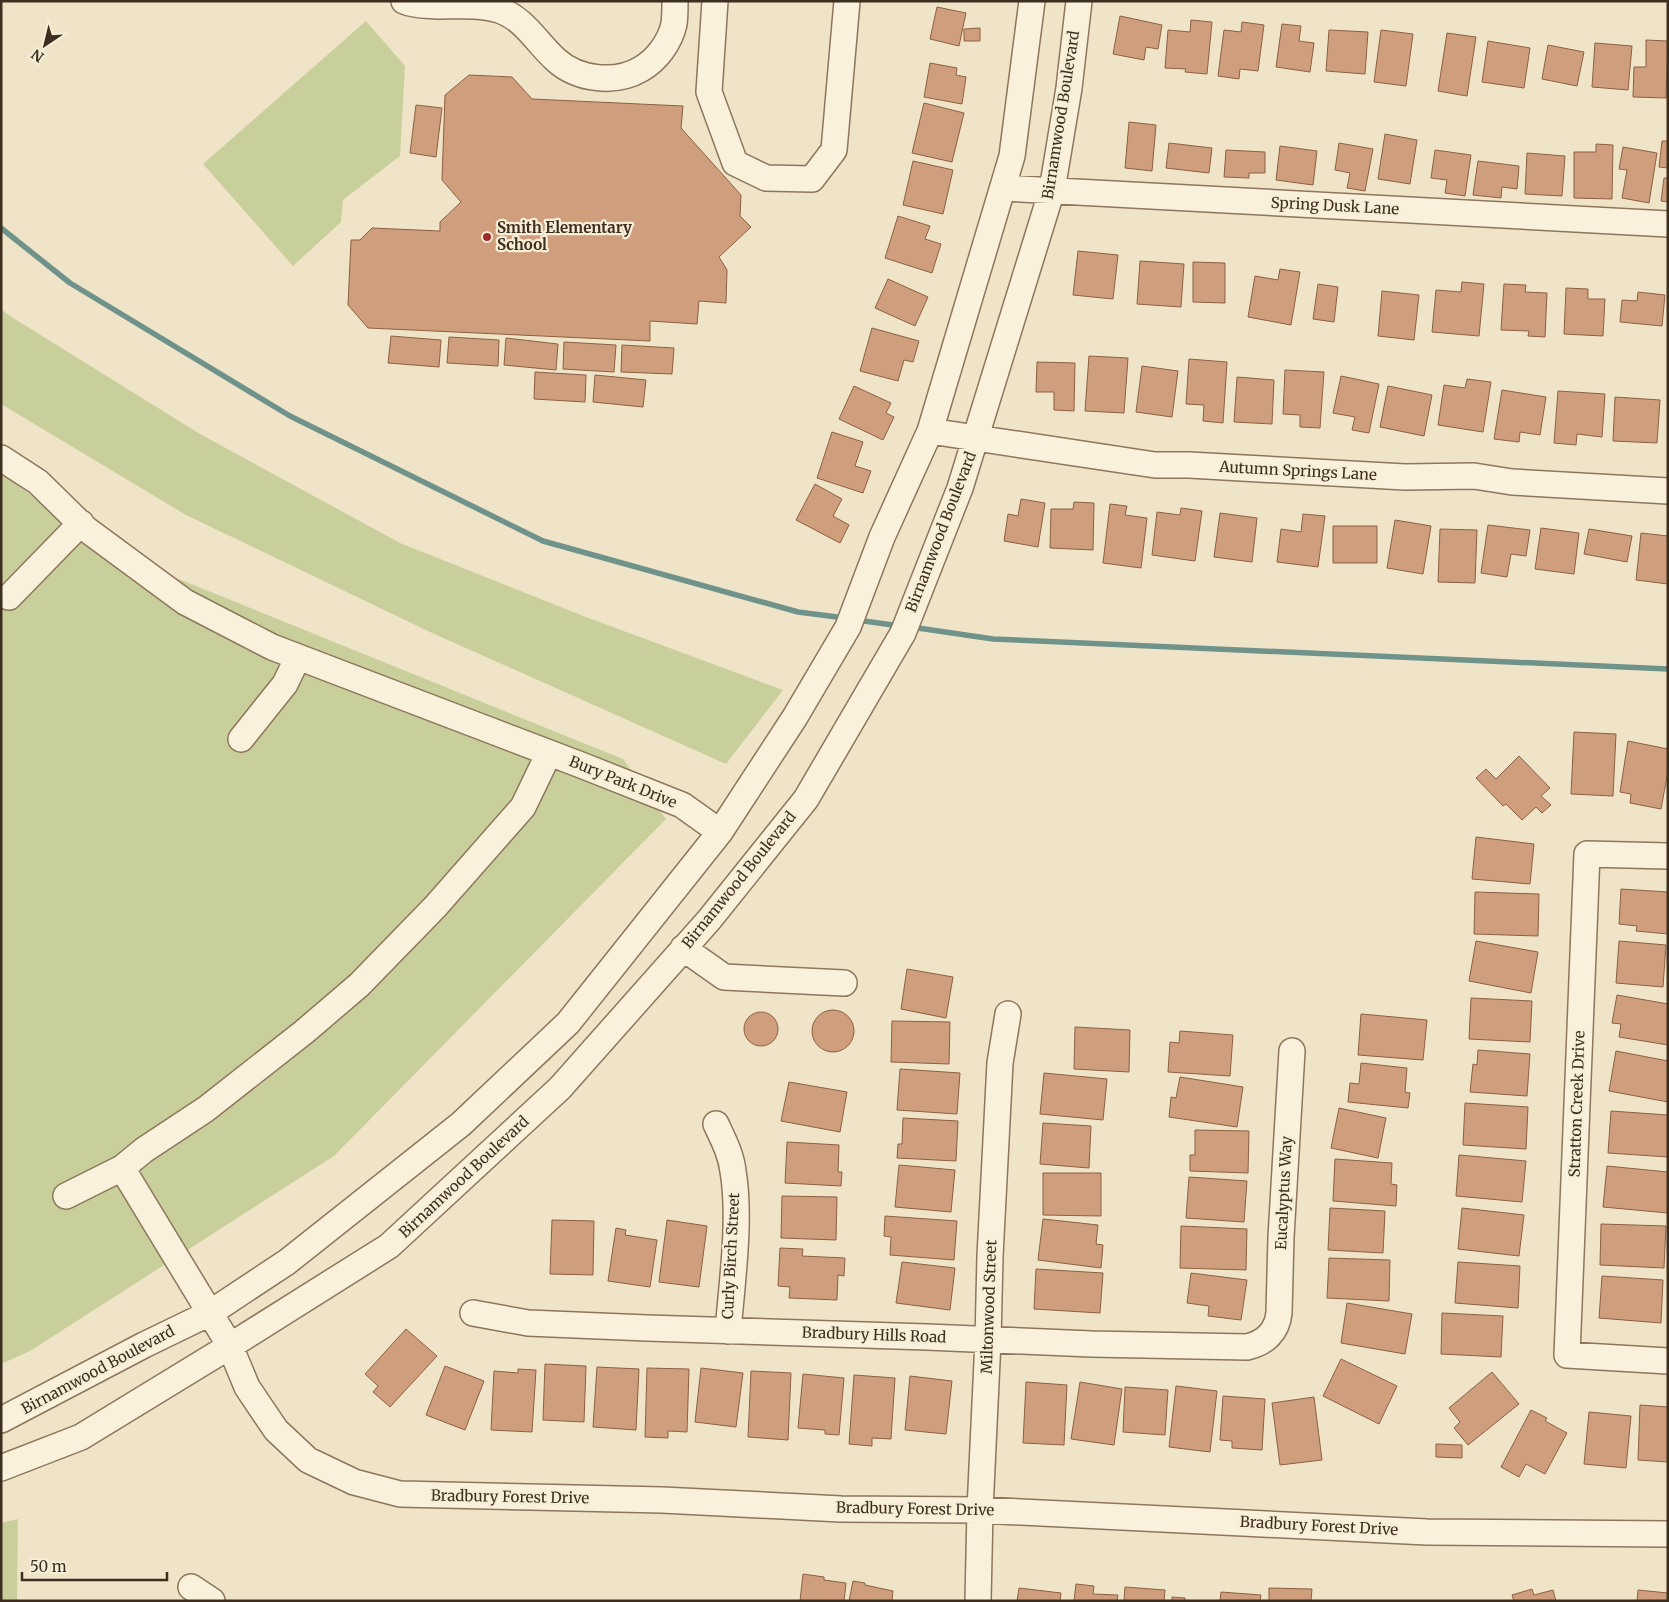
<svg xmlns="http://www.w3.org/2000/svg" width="1669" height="1602" viewBox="0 0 1669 1602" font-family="Merriweather,serif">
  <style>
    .green { fill: #c9cf9b }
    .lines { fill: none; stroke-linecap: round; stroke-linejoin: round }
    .stream { stroke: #6f938a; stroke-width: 5.5 }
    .building { fill: #cf9f7d; stroke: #8d5f41 }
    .minor-casing { stroke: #8d765c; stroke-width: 28 }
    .minor { stroke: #faf1dc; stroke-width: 25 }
    .poi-dot { fill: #9e2a2b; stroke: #f7eed8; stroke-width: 2 }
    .labels { text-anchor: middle; stroke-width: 4.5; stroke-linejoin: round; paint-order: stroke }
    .street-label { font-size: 15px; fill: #3d2e20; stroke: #f7eed8 }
    .poi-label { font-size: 15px; font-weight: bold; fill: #3d2e20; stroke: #f7eed8; text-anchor: start }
  </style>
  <rect width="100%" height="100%" fill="#f0e4c8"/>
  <!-- green -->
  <path class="green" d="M366 21 405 66 400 156 343 200 341 222 293 266 203 164Z
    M1 309 10 316 200 434 400 543 586 617 783 690 726 764 432 633 186 515 1 404Z
    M1 473 102 548 623 759 666 819 334 1156 30 1351 1 1364Z
    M18 1519 17 1601H1V1523Z"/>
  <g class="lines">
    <!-- stream -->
    <path class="stream" d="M1 228 70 283 290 416 543 541 798 612 845 618
      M857 620 900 626
      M911 627 993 639 1668 669"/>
  </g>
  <!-- building -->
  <path class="building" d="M937 7 966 13 959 46 930 39Z
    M1120 16 1162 25 1158 49 1146 47 1144 60 1113 54Z
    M1191 20 1212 22 1207 74 1185 72 1186 69 1165 68 1168 30 1190 32Z
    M1242 22 1264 25 1258 71 1240 69 1239 79 1218 76 1224 30 1241 32Z
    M1282 24 1301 26 1299 41 1314 43 1310 72 1276 67Z
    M980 28V41H964V29Z
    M1329 30 1368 32 1365 74 1326 71Z
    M1381 30 1413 34 1406 86 1374 82Z
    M1447 33 1476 37 1467 96 1438 91Z
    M1646 40 1668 41 1666 98 1633 97 1634 67H1646Z
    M1488 41 1530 48 1524 88 1482 82Z
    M1595 43 1632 46 1628 90 1592 87Z
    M1548 45 1584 52 1577 86 1542 79Z
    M930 63 957 68 956 75 966 77 962 104 924 97Z
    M469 75 512 77 532 99 683 106 681 128 741 195 740 216 751 227 719 257 727 270 726 303 699 301 697 324 650 321V341L368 328 348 305 351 240H360L372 228 440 231V222L461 202 442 180 445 95Z
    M924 103 964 113 952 162 912 153Z
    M416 105 442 108 436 157 410 153Z
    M1129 122 1156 125 1152 171 1125 168Z
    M1385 134 1417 140 1410 184 1378 179Z
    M1662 141H1668V168L1659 167Z
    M1169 143 1212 148 1209 173 1166 168Z
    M1339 143 1373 149 1365 191 1347 188 1350 173 1335 170Z
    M1596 144 1613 145 1612 199 1574 198V152H1596Z
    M1280 146 1317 151 1313 185 1276 180Z
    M1623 147 1657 153 1649 203 1622 198 1627 170 1619 169Z
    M1226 150 1265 152V173H1249V178L1224 177Z
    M1435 150 1471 155 1465 196 1445 193 1447 180 1431 178Z
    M1527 153 1565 156 1562 196 1525 194Z
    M913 161 953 170 943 214 903 205Z
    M1478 161 1519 166 1517 189 1502 187 1501 198 1473 195Z
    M1664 178H1668V202L1661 201Z
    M898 216 930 226 925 239 941 244 932 273 885 258Z
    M1078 251 1118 255 1113 299 1073 295Z
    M1140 261 1184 264 1181 307 1137 304Z
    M1193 262 1225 263V303L1193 302Z
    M1280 269 1300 272 1291 325 1248 317 1255 276 1278 280Z
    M888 279 928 297 915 326 875 308Z
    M1462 282 1484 284 1479 336 1432 332 1436 290 1461 292Z
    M1318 284 1338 287 1334 322 1313 319Z
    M1504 284 1526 285 1525 292 1547 293 1545 337 1528 336 1529 331 1501 330Z
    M1566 288 1588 289V299H1605L1603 336 1564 334Z
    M1382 291 1419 295 1414 340 1378 336Z
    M1638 292 1665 295 1662 326 1620 322 1622 300 1637 301Z
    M872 328 919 341 913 362 904 360 898 381 860 371Z
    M391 336 441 340 439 367 388 363Z
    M449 337 499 340 498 366 447 363Z
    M506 338 558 344 556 370 504 365Z
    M564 342 616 345 614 372 563 369Z
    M622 345 674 348 672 374 621 372Z
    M1089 356 1128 358 1124 413 1085 411Z
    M1189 359 1227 362 1223 423 1203 421 1204 405 1186 404Z
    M1037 362 1075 363 1074 411 1054 410V392H1036Z
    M1142 366 1178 371 1172 417 1136 412Z
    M1285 370 1324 372 1320 428 1300 427V415L1283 414Z
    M535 372 586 375 585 402 534 399Z
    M595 375 646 380 643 407 593 402Z
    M1341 376 1379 384 1369 433 1352 430 1355 417 1333 413Z
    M1237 377 1274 380 1272 424 1234 422Z
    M1467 379 1491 382 1483 432 1438 425 1444 385 1465 388Z
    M854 386 891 403 886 413 894 417 883 440 839 419Z
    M1388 386 1432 395 1424 436 1380 427Z
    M1502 390 1546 397 1540 435 1520 432 1519 442 1494 439Z
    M1558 391 1605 394 1602 437 1577 434 1576 445 1554 443Z
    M1615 397 1660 400 1657 443 1613 441Z
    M832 432 863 442 855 466 871 471 863 493 817 478Z
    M815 484 842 499 833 516 849 525 840 543 796 520Z
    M1021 499 1045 503 1038 547 1004 541 1008 514 1018 516Z
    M1074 502 1094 503 1093 550 1050 548 1051 509H1073Z
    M1110 504 1127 506 1125 515 1147 518 1141 568 1103 563Z
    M1181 508 1202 511 1195 561 1152 555 1157 512 1180 515Z
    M1220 513 1257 518 1252 562 1214 557Z
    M1303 514 1325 516 1318 567 1277 562 1281 529 1301 532Z
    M1395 520 1431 526 1423 574 1387 568Z
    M1488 525 1530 530 1526 556 1511 554 1507 577 1481 573Z
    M1333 526H1377V563H1333Z
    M1541 528 1579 533 1574 574 1535 569Z
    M1440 529 1477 530 1475 583 1438 582Z
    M1589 529 1632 536 1627 562 1584 554Z
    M1641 533 1668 536V584L1636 580Z
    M1574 732 1616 734 1613 796 1571 794Z
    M1628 741 1668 749V771L1661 809 1630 803 1631 794 1620 792Z
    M1519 756 1550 788 1541 796 1551 805 1542 813 1536 807 1522 820 1506 804 1503 806 1476 778 1486 769 1496 779Z
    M1476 837 1534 844 1530 884 1472 879Z
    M1621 889 1668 892V934L1636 931 1637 926 1619 924Z
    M1475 892 1539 894 1538 936 1474 934Z
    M1476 941 1538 952 1531 993 1469 981Z
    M1619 941 1666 945 1663 987 1616 983Z
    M907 969 953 977 946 1018 901 1009Z
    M1617 995 1668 1004V1045L1619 1037 1621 1024 1612 1023Z
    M1471 998 1532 1001 1530 1042 1469 1039Z
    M812 1031a21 21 0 1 1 42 0a21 21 0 1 1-42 0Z
    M744 1029a17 17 0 1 1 34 0a17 17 0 1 1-34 0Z
    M1361 1014 1427 1020 1423 1060 1358 1055Z
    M892 1021 950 1022 949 1064 891 1062Z
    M1075 1027 1130 1030 1129 1072 1074 1069Z
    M1180 1031 1233 1035 1230 1076 1168 1072 1170 1042 1179 1043Z
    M1478 1050 1530 1054 1527 1096 1470 1092 1473 1064 1477 1065Z
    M1616 1051 1668 1061V1102L1609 1091Z
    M1361 1063 1407 1068 1405 1092 1410 1093 1408 1108 1348 1102 1350 1083 1359 1084Z
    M900 1069 960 1073 957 1114 897 1110Z
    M1044 1073 1107 1079 1103 1120 1040 1114Z
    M1180 1077 1243 1087 1237 1127 1169 1117 1171 1097 1176 1098Z
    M789 1082 847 1092 840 1132 781 1121Z
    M1465 1103 1528 1107 1526 1149 1463 1145Z
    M1339 1108 1386 1118 1378 1158 1331 1148Z
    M1611 1111 1668 1115V1157L1608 1153Z
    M903 1118 958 1121 956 1161 897 1158 898 1144H902Z
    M1043 1123 1091 1126 1089 1168 1040 1164Z
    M1195 1130 1249 1131 1248 1173 1190 1171V1155H1195Z
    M787 1142 839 1145 838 1172H842L841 1186 785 1183Z
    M1459 1155 1526 1161 1522 1202 1456 1196Z
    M1335 1159 1392 1163 1391 1184 1397 1185 1396 1206 1333 1201Z
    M899 1165 955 1170 951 1212 895 1207Z
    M1607 1166 1668 1172V1213L1603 1207Z
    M1043 1173H1101V1216L1043 1215Z
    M1189 1177 1247 1181 1244 1222 1186 1218Z
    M782 1196 837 1197 836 1240 781 1238Z
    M1330 1208 1385 1211 1383 1253 1328 1250Z
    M1462 1208 1524 1215 1519 1256 1458 1249Z
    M885 1216 957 1221 954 1260 890 1255 891 1237 884 1236Z
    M1043 1219 1098 1225 1096 1244 1103 1245 1101 1268 1038 1260Z
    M552 1220 594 1221 593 1275 550 1274Z
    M667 1220 707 1226 699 1287 659 1282Z
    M1601 1224 1666 1226 1664 1268 1600 1265Z
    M1181 1226 1247 1229 1246 1270 1180 1268Z
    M616 1228 626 1230 625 1235 657 1240 650 1287 608 1281Z
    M780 1248 803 1249 802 1256 845 1258 844 1276 838 1275 837 1300 789 1298 790 1287 778 1286Z
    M1329 1258 1390 1260 1389 1301 1327 1298Z
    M902 1262 955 1268 950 1310 896 1303Z
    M1458 1262 1520 1266 1518 1308 1455 1303Z
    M1036 1269 1103 1273 1100 1313 1034 1309Z
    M1191 1273 1247 1280 1241 1320 1208 1316 1209 1306 1187 1303Z
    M1602 1276 1663 1280 1661 1323 1599 1318Z
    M1347 1303 1412 1314 1405 1354 1341 1343Z
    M1442 1313 1503 1316 1501 1357 1441 1354Z
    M406 1329 437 1356 390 1407 373 1392 378 1386 365 1374Z
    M1341 1359 1397 1386 1379 1424 1323 1396Z
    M545 1364 586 1366 584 1422 543 1420Z
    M445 1366 484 1381 465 1430 426 1415Z
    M597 1367 639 1369 636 1430 593 1427Z
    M647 1368 689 1369 687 1432 668 1431V1438L645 1437Z
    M701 1368 743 1373 736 1427 695 1422Z
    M518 1369 536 1370 532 1432 491 1430 494 1371 518 1373Z
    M751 1371 791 1373 788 1440 748 1437Z
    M1492 1372 1519 1404 1468 1445 1454 1428 1460 1422 1449 1408Z
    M803 1374 844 1378 839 1435 825 1434V1430L798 1428Z
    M854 1375 895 1378 891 1439 872 1438V1446L849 1444Z
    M910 1376 952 1381 946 1434 905 1430Z
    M1026 1382 1067 1385 1064 1445 1023 1443Z
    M1080 1382 1122 1389 1114 1445 1071 1439Z
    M1176 1386 1217 1391 1210 1452 1169 1447Z
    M1125 1387 1168 1390 1165 1435 1123 1432Z
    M1223 1396 1265 1399 1262 1450 1232 1448V1441L1220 1440Z
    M1314 1397 1322 1460 1280 1465 1272 1403Z
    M1640 1405 1668 1407V1462L1638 1460Z
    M1531 1410 1547 1418 1545 1421 1567 1433 1545 1474 1526 1464 1519 1477 1501 1467Z
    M1589 1412 1631 1416 1626 1468 1584 1464Z
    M1436 1444 1462 1445V1458L1436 1457Z
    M803 1574 824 1577V1580L846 1583 844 1601H800Z
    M853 1581 865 1583V1585L893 1591 892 1601H849Z
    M1076 1584 1094 1586 1093 1594 1118 1595 1117 1601H1074Z
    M1125 1587 1165 1590 1164 1601H1124Z
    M1019 1588 1061 1593 1060 1601H1017Z
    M1269 1588 1312 1589 1311 1601H1269Z
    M1532 1589 1534 1595 1553 1590 1556 1601H1514L1512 1595Z
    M1638 1590 1668 1593V1601H1637Z
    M1221 1592 1261 1595 1260 1601H1220Z
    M1172 1597 1185 1598V1601H1172Z"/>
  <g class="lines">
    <!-- minor casing -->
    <g class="minor-casing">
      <path id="minor" d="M404 1C415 6 427 5 438 6 457 6 480 4 499 10 524 18 537 43 556 60 578 80 616 84 641 69 657 60 670 42 674 24 675 17 675 9 675 1
        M715 1 709 92 735 163 766 178 812 179 834 150 847 1
        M1003 188 1668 224
        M930 431 1155 465H1189L1405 477 1474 476 1512 482 1668 491
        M1 458 38 482 86 529 185 602 272 647 581 765 682 805 720 832
        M9 597 81 523
        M241 739 285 684 298 657
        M1668 856 1587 854 1567 1355 1668 1361
        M683 948 724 977 844 983
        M716 1124C723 1139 731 1154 733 1171 741 1219 732 1282 728 1331
        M122 1168 230 1346 247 1387 276 1430 308 1460 354 1482 400 1494 662 1500 841 1509 980 1510 1427 1532 1668 1534
        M66 1196 122 1168 144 1150 206 1109 304 1032 359 985 435 907 523 807 549 753
        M473 1313 528 1323 647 1328 927 1337 1091 1344 1247 1347C1265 1343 1277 1332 1279 1313L1281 1237 1292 1051
        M1 1420 144 1345 210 1313 287 1262 461 1124 568 1023 720 832 795 717 848 627 882 537 930 431 1012 156 1032 1
        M1 1468 81 1437 230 1346 389 1246 560 1088 709 920 806 799 903 633 960 488 1052 190 1069 88 1079 1
        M191 1587 212 1601
        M978 1601 980 1510 988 1340 990 1256 1000 1063 1008 1014"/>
    </g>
    <!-- minor -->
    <use href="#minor" class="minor"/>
  </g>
  <!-- markers -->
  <circle class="poi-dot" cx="487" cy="237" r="5"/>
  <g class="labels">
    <!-- street labels -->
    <g class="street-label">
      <text transform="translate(1061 115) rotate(-81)" y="5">Birnamwood Boulevard</text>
      <text transform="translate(1335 206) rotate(3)" y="5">Spring Dusk Lane</text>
      <text transform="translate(1298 471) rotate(3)" y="5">Autumn Springs Lane</text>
      <text transform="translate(941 532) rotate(-69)" y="5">Birnamwood Boulevard</text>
      <text transform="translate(623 782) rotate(22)" y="5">Bury Park Drive</text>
      <text transform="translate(739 880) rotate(-51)" y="5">Birnamwood Boulevard</text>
      <text transform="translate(1577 1104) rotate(-88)" y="5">Stratton Creek Drive</text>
      <text transform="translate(464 1177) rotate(-43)" y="5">Birnamwood Boulevard</text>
      <text transform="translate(1284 1193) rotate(-87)" y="5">Eucalyptus Way</text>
      <text transform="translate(731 1256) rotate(-87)" y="5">Curly Birch Street</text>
      <text transform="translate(989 1307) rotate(-88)" y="5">Miltonwood Street</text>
      <text transform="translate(874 1335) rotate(2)" y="5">Bradbury Hills Road</text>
      <text transform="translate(98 1370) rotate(-28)" y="5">Birnamwood Boulevard</text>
      <text transform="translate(510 1497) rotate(1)" y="5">Bradbury Forest Drive</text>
      <text transform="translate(915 1509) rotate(1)" y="5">Bradbury Forest Drive</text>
      <text transform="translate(1319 1526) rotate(3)" y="5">Bradbury Forest Drive</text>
    </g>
    <!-- poi labels -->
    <g class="poi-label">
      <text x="497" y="233">Smith Elementary<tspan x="497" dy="17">School</tspan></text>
    </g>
  </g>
  <!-- border -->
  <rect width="1669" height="1602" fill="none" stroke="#3d2e20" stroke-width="5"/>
  <!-- north arrow -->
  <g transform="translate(45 45) rotate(215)" stroke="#f7eed8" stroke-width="4" paint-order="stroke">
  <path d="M0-4L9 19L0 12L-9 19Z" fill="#3d2e20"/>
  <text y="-8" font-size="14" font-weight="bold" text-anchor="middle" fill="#3d2e20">N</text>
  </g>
  <!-- scale -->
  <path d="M22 1572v8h145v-8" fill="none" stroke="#3d2e20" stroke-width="2.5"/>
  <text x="30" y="1572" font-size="15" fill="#3d2e20" stroke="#f7eed8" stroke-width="4" paint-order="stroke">50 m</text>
</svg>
